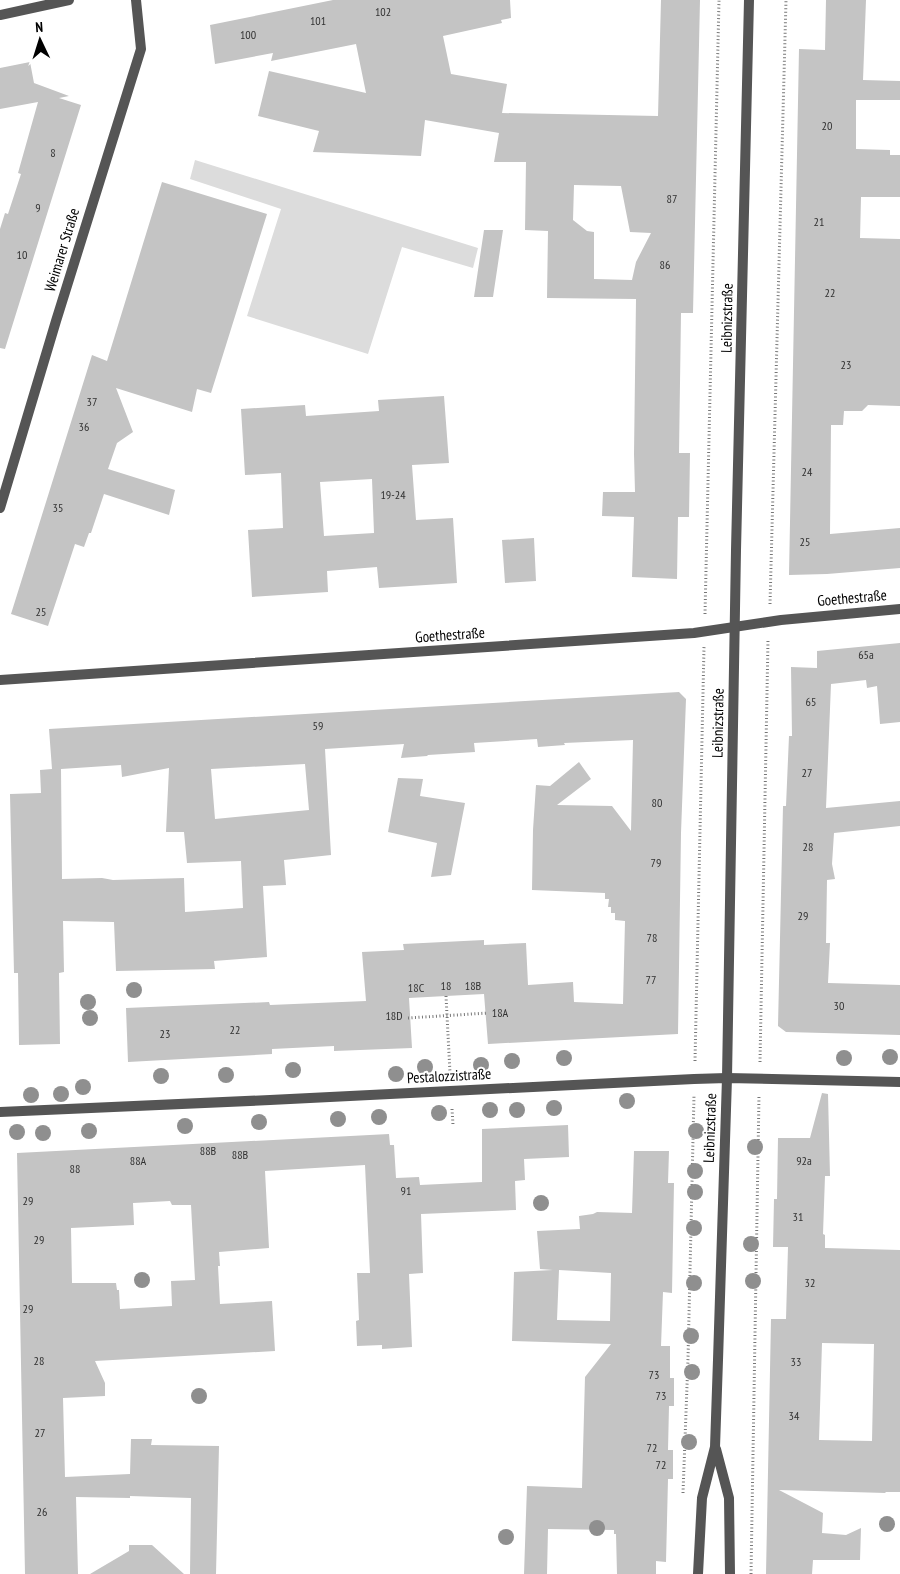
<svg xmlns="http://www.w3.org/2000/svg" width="900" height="1574" viewBox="0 0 900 1574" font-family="'PT Sans Narrow',sans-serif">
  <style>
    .green { fill: #dcdcdc }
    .building { fill: #c4c4c4; fill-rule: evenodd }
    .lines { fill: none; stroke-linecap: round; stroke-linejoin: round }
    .path { stroke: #777; stroke-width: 3; stroke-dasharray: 1 2.5; stroke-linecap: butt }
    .minor { stroke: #555; stroke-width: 10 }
    .tertiary { stroke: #555; stroke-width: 10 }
    .tree { fill: #8f8f8f }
    .labels { text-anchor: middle; stroke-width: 4; stroke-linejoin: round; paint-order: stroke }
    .number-label { font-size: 12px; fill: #313131 }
    .street-label { font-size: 15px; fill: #000; stroke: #fff }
  </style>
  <rect width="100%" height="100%" fill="#fff"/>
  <!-- green -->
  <path class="green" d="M195 160 478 248 473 268 402 247 368 354 247 316 281 209 190 179Z"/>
  <!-- building -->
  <path class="building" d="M333 0H510L511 18 501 20 502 23 443 36 451 74 507 84 502 113 658 116 661 0H700L693 313H681L679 453H690L689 517H678L677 579 632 577 634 517 602 516 603 492H635L634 454 636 299 547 298 548 231 525 230 526 162H494L499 133 425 120 421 156 313 152 319 131 258 116 269 71 366 93 356 44 271 61 273 53 215 64 210 25ZM574 185 621 186 630 232 651 233 636 262 632 280 594 279V232L587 231 573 220Z
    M826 0H866L863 80 900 81V100H856V149L890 150V155H900V197H861L860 238 900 239V406L868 405 862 411H844L843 425H831L830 534 900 528V568L827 574 789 575 799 49 825 50Z
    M30 62 34 83 69 96 59 98 81 105 5 349 0 348V229L5 213 8 214 21 174 18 173 38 102 0 109V68Z
    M162 182 267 214 211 393 197 389 192 412 116 388 133 432 117 443 108 469 175 490 169 515 104 494 91 533H89L84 547 75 544 48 626 11 614 92 355 107 361Z
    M484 230H503L493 297H474Z
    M444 396 449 463 412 465 416 520 453 518 457 583 379 588 377 567 327 571 328 592 252 597 248 530 283 528 281 473 245 475 241 409 305 405 306 416 379 411 378 400ZM372 479 374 533 324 536 320 482Z
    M534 538 536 581 505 583 502 540Z
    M900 643V722L880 724 877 686 867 688 866 680 831 684 826 808 900 801V826L834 833 832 864 835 879 827 880 826 943H830L828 983 900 985V1035L786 1032 778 1026 783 806H786L789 736H792L791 667 817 668V651Z
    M679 692 686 699 681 833 678 1034 488 1044 484 994 446 996 409 998 412 1048 334 1051V1046L272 1049V1054L128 1062 126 1008 269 1002 270 1005 366 1001 362 952 404 950 403 944 484 940V945L526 943 528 985 573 982 574 1002 623 1004 625 921 615 920V913H611V907H608L609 899H605V893L532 890 533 830 536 785 550 786 579 762 591 779 557 805 612 806 631 831 633 740 564 743 565 745 538 747 537 739 474 743 475 752 428 755 427 756 401 758 404 744 325 749 331 855 284 860 286 885 263 886 267 957 214 961 215 969 116 971 114 922 63 921 64 972 59 973 60 1044 19 1045 18 973H14L10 794 41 793 40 770 52 769 49 729ZM305 764 309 810 215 819 211 769ZM121 765 122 777 169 768 166 832H184L187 863 241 861 243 908 185 912 184 878 113 880 102 878 62 879 61 769Z
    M398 778 423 779 420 796 465 803 451 875 431 877 437 843 388 832Z
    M822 1093 828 1094 830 1176H825L823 1234 825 1235V1248L900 1250V1492H885L886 1493 779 1490 823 1513 822 1533 846 1535 861 1528 860 1560H813L812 1574H766L771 1319H786L788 1247H773L774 1199H777L778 1138H810ZM822 1343 874 1344 872 1441 819 1440Z
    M568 1125 569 1157 524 1159 525 1180 515 1181 516 1210 421 1214 423 1273 409 1274 412 1347 382 1349V1345L357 1346 356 1321 359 1320 357 1273H370L365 1165 265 1171 269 1248 219 1252 220 1266H218L220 1304 272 1301 275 1351 95 1361 105 1383V1396L63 1398 65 1477 130 1474 131 1439H152L151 1445 219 1446 216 1574H190L191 1498 130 1496V1498L76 1497 78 1574H25L17 1153 389 1134 390 1145H394L396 1178 419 1177 420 1185 482 1182V1129ZM170 1201 172 1205H191L195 1280 171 1281 172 1306 120 1309 119 1290H117L116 1283H72L71 1228 134 1225 133 1203Z
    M634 1151H669L668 1183H674L672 1293 663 1292 661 1346H670V1378H674V1406H669L668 1450H673V1479H668L666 1562 656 1561V1574H617L616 1534H614V1530L548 1529 547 1574H524L527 1486 582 1488 585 1377 611 1344 512 1341 514 1272 553 1270 540 1269 537 1231 580 1229 579 1216 593 1214 597 1212 632 1213ZM559 1270 611 1273 610 1321 557 1320Z
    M129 1545H152L184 1574H90L129 1551Z"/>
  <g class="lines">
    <!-- path -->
    <path class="path" d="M770 604 786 0
      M705 614 719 0
      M446 996 450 1073
      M408 1018 488 1013
      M695 1061 704 647
      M760 1062 768 640
      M452 1109 453 1125
      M683 1493 688 1359 694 1095
      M751 1574 759 1095"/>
    <!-- minor -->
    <path class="minor" d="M0 15 69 0
      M0 508 56 321 141 49 136 0
      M0 680 694 633 781 620 900 609
      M0 1112 270 1100 694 1079 727 1078 900 1082"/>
    <!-- tertiary -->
    <path class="tertiary" d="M716 1449 729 1498 730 1574
      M698 1574 702 1498 715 1447 718 1360 727 1078 736 550 749 0"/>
  </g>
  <!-- trees -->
  <g class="tree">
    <circle cx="134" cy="990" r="8"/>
    <circle cx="88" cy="1002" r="8"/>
    <circle cx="90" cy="1018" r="8"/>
    <circle cx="890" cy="1057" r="8"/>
    <circle cx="564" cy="1058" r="8"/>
    <circle cx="844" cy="1058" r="8"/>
    <circle cx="512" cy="1061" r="8"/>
    <circle cx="481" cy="1065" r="8"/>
    <circle cx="425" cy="1067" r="8"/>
    <circle cx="293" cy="1070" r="8"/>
    <circle cx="396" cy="1074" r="8"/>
    <circle cx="226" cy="1075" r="8"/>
    <circle cx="161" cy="1076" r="8"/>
    <circle cx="83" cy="1087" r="8"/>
    <circle cx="61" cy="1094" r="8"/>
    <circle cx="31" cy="1095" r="8"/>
    <circle cx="627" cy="1101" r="8"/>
    <circle cx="554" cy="1108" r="8"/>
    <circle cx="490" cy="1110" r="8"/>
    <circle cx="517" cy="1110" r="8"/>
    <circle cx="439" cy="1113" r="8"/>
    <circle cx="379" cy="1117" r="8"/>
    <circle cx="338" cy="1119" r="8"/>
    <circle cx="259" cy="1122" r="8"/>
    <circle cx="185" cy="1126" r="8"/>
    <circle cx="89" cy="1131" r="8"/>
    <circle cx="696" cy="1131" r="8"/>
    <circle cx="17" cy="1132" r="8"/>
    <circle cx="43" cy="1133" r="8"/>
    <circle cx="755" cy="1147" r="8"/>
    <circle cx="695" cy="1171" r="8"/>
    <circle cx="695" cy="1192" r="8"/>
    <circle cx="541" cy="1203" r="8"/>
    <circle cx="694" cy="1228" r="8"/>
    <circle cx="751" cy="1244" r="8"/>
    <circle cx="142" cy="1280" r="8"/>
    <circle cx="753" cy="1281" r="8"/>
    <circle cx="694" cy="1283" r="8"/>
    <circle cx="691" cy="1336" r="8"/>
    <circle cx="692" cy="1372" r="8"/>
    <circle cx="199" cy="1396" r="8"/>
    <circle cx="689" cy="1442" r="8"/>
    <circle cx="887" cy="1524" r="8"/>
    <circle cx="597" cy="1528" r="8"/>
    <circle cx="506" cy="1537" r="8"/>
  </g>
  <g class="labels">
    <!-- number labels -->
    <g class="number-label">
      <text x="383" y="16">102</text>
      <text x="318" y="25">101</text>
      <text x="248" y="39">100</text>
      <text x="827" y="130">20</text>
      <text x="53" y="157">8</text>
      <text x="672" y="203">87</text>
      <text x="38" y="212">9</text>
      <text x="819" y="226">21</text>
      <text x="22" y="259">10</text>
      <text x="665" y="269">86</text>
      <text x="830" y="297">22</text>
      <text x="846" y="369">23</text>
      <text x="92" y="406">37</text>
      <text x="84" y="431">36</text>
      <text x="807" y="476">24</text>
      <text x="393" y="499">19-24</text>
      <text x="58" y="512">35</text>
      <text x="805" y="546">25</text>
      <text x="41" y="616">25</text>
      <text x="866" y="659">65a</text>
      <text x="811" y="706">65</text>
      <text x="318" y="730">59</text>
      <text x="807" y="777">27</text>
      <text x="657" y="807">80</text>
      <text x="808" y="851">28</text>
      <text x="656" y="867">79</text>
      <text x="803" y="920">29</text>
      <text x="652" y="942">78</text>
      <text x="651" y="984">77</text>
      <text x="446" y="990">18</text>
      <text x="473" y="990">18B</text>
      <text x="416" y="992">18C</text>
      <text x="839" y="1010">30</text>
      <text x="500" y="1017">18A</text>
      <text x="394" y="1020">18D</text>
      <text x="235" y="1034">22</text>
      <text x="165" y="1038">23</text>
      <text x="208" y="1155">88B</text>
      <text x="240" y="1159">88B</text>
      <text x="138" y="1165">88A</text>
      <text x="804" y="1165">92a</text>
      <text x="75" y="1173">88</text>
      <text x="406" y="1195">91</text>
      <text x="28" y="1205">29</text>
      <text x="798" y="1221">31</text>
      <text x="39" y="1244">29</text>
      <text x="810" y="1287">32</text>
      <text x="28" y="1313">29</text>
      <text x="39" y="1365">28</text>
      <text x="796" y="1366">33</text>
      <text x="654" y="1379">73</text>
      <text x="661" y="1400">73</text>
      <text x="794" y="1420">34</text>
      <text x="40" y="1437">27</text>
      <text x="652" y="1452">72</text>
      <text x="661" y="1469">72</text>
      <text x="42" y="1516">26</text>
    </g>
    <!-- street labels -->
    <g class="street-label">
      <text transform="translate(62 250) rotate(-73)" y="5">Weimarer Straße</text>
      <text transform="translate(727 318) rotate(-89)" y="5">Leibnizstraße</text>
      <text transform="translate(852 598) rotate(-5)" y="5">Goethestraße</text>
      <text transform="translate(450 635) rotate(-4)" y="5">Goethestraße</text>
      <text transform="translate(718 723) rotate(-89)" y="5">Leibnizstraße</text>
      <text transform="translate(449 1076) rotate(-3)" y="5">Pestalozzistraße</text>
      <text transform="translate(710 1128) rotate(-88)" y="5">Leibnizstraße</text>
    </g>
  </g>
  <!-- north arrow -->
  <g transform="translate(40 40) rotate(356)" stroke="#ffffff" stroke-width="4" paint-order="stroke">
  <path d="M0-4L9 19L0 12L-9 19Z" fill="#000000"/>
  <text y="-8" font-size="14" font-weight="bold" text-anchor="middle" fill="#000000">N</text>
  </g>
</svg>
